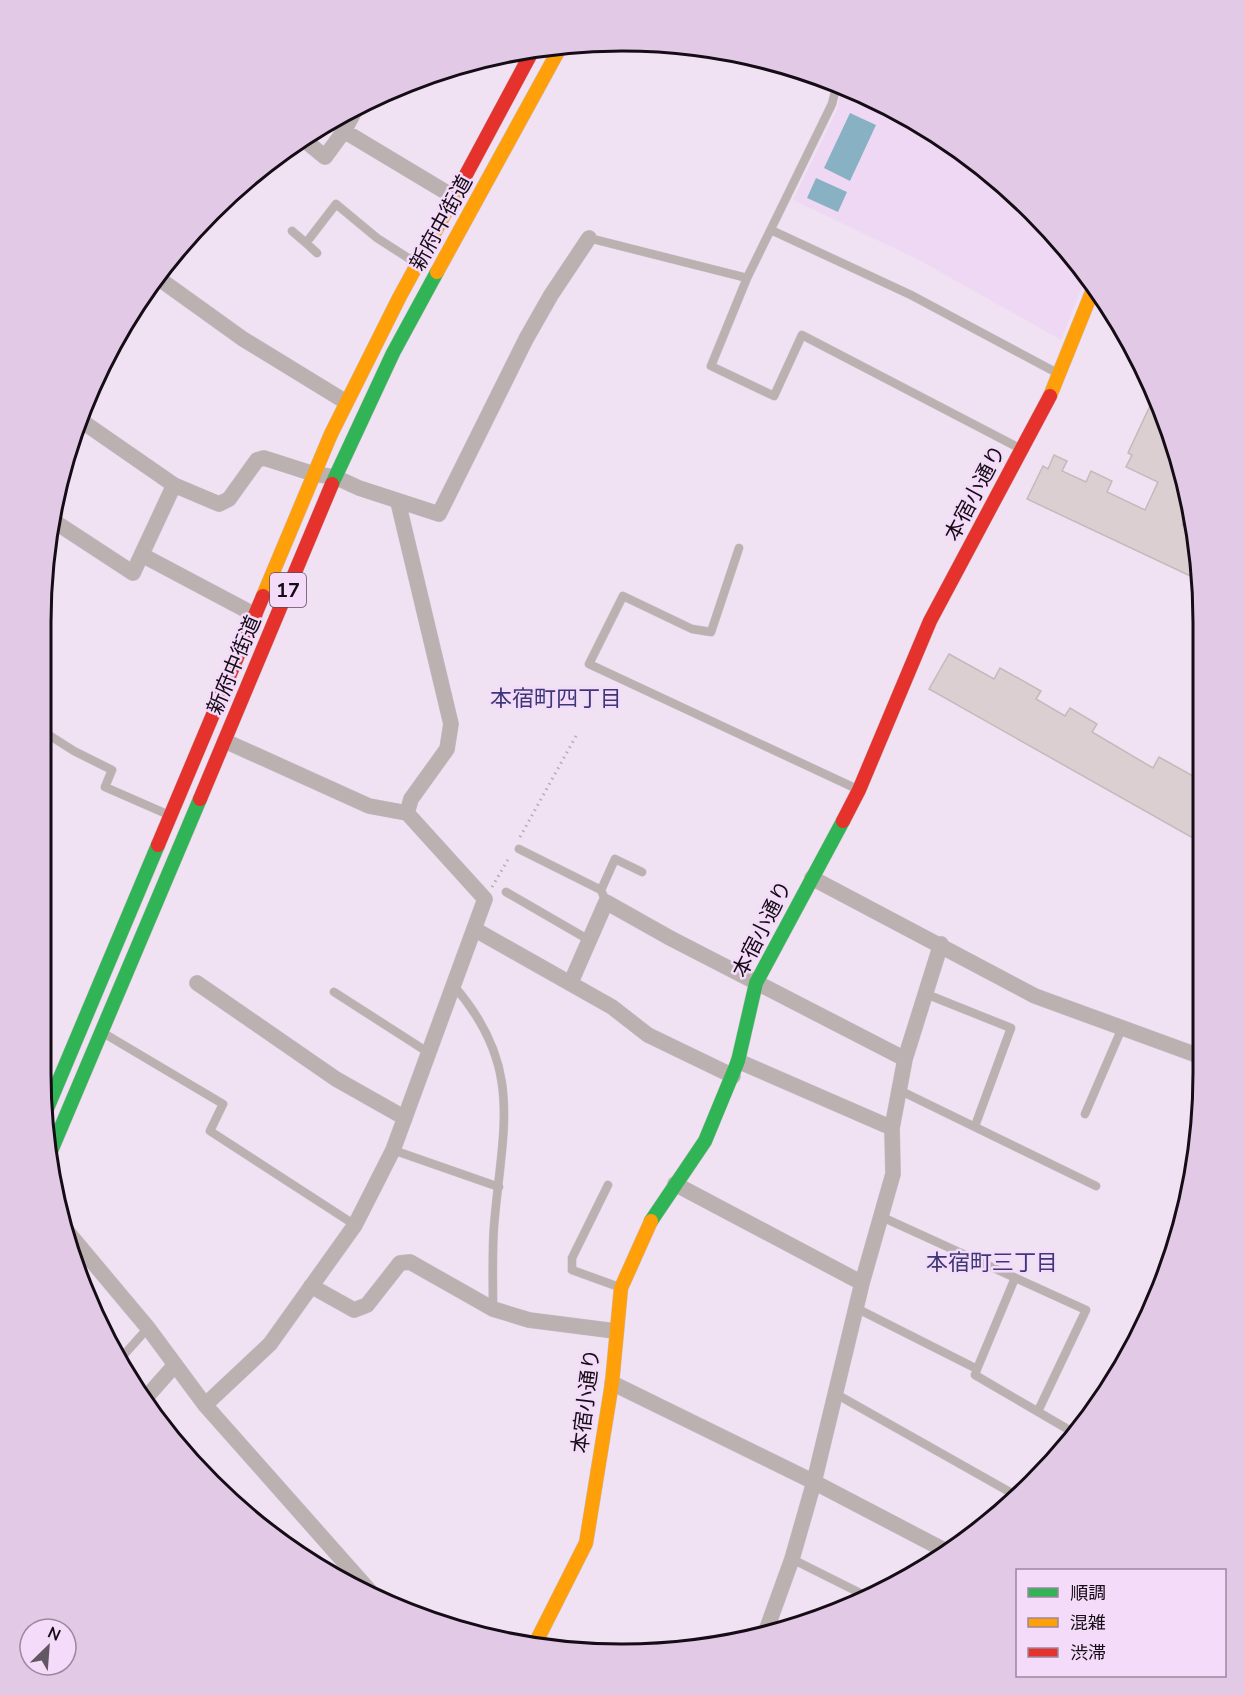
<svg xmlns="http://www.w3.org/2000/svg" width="1244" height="1695" viewBox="0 0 1244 1695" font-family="'Nunito Sans','Noto Sans JP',sans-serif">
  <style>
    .built { fill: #efd8f3 }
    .water { fill: #88b2c4 }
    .building { fill: #dbcfd2; stroke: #c5b9bb; stroke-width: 1.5 }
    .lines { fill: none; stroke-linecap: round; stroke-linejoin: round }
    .lane-casing { stroke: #ccc1cd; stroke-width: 9 }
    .street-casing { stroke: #ccc1cd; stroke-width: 16 }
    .fast-casing { stroke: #ccc1cd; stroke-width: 15 }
    .slow-casing { stroke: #ccc1cd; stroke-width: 15 }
    .jam-casing { stroke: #ccc1cd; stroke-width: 15 }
    .path { stroke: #b4acaf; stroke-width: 3; stroke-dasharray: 1.5 4.5; stroke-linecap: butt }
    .lane { stroke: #bab1b0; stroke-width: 8 }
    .street { stroke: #bab1b0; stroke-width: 15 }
    .fast { stroke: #30b455; stroke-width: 14 }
    .slow { stroke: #ff9f0a; stroke-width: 14 }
    .jam { stroke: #e5322d; stroke-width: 14 }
    .labels { text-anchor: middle; stroke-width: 5; stroke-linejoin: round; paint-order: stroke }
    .shield { fill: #f4dbf9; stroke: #584a5a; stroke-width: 1.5 }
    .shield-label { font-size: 20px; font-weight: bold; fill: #150c16 }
    .street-label { font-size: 21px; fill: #150c16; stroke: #f4dbf9 }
    .neighbourhood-label { font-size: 22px; fill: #3b3875; stroke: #f4dbf9 }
    .rim { fill: none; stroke: #150c16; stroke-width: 3 }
  </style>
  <rect width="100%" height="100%" fill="#f0e2f2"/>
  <!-- built -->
  <path class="built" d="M842 86 912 118 1005 185 1083 268 1087 274 1061 340 919 260 793 200 837 110Z"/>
  <!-- water -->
  <path class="water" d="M850 113 876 125 850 181 824 168Z
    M816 178 847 192 838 212 807 198Z"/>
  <!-- building -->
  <path class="building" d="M1156 393 1188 508 1182 525 1194 531 1198 546 1199 580 1027 499 1043 466 1048 469 1054 455 1067 461 1062 471 1086 482 1091 471 1112 481 1107 492 1145 510 1158 482 1126 467 1132 455 1128 453Z
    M949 654 994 679 1000 668 1041 691 1036 699 1065 716 1070 708 1097 724 1092 732 1153 768 1159 757 1200 780V842L929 689Z"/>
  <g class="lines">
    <!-- lane casing -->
    <g class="lane-casing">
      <path id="lane" d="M837 84 832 104 747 278 711 366 774 396 802 335 1021 449
        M771 230 911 295 1059 374
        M292 231 306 243 336 204 377 238 416 263
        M589 238 747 278
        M306 243 317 253
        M739 548 711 632 692 629 623 596 589 664 857 789
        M41 730 74 751 112 770 105 787 169 815
        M519 849 601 890 606 902
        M601 890 615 859 642 872
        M506 892 589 940
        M454 986C525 1068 502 1129 494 1226 492 1253 493 1281 493 1309
        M334 992 429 1053
        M926 994 1011 1028 975 1126
        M105 1034 223 1104 210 1131 355 1225
        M899 1090 1096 1186
        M1085 1114 1122 1028
        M393 1150 499 1187
        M608 1185 572 1258V1270L619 1287
        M882 1217 1086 1310 1038 1411
        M856 1308 977 1369 975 1375 1076 1434
        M121 1358 148 1328
        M977 1369 1015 1278
        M836 1394 1017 1496
        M792 1559 868 1597"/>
    </g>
    <!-- street casing -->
    <g class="street-casing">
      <path id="street" d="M344 131 358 105
        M303 139 325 157 344 131 454 197
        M158 278 243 339 346 402
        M83 422 174 485 219 504 229 499 257 460 264 458 314 474 335 477 359 488 439 514 526 339 551 295 589 238
        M398 502 451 724 447 749 411 799 407 813
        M52 520 133 573 174 485
        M142 555 255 615
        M812 878 1035 996 1202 1057
        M474 929 612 1007 648 1035 733 1076
        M571 982 606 902 670 938 905 1059
        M197 983 336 1079 405 1118
        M738 1061 892 1128
        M675 1184 862 1283
        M60 1223 148 1328 205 1405 376 1598
        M311 1286 354 1310 367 1305 400 1263 410 1262 493 1309 529 1320 615 1331
        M612 1383 814 1482 946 1551
        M143 1401 174 1366
        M205 1405 270 1344 355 1225 393 1150 485 899 407 813 369 806 225 741
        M766 1631 792 1559 814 1482 862 1283 893 1174 892 1128 905 1059 941 944"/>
    </g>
    <!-- fast casing -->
    <g class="fast-casing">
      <path id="fast" d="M332 484 393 353 437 272
        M46 1111 158 845
        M51 1151 200 799
        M651 1221 705 1141 738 1061 756 983 843 821"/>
    </g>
    <!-- slow casing -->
    <g class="slow-casing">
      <path id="slow" d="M437 272 561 46
        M1050 396 1094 287
        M263 596 331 434 399 298 461 184
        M534 1646 586 1543 612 1383 621 1288 651 1221"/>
    </g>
    <!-- jam casing -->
    <g class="jam-casing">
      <path id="jam" d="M461 184 533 50
        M200 799 332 484
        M843 821 859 790 930 621 1050 396
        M158 845 263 596"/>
    </g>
    <!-- path -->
    <path class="path" d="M520 837 576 736
      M492 887 510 856"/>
    <!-- lane -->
    <use href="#lane" class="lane"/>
    <!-- street -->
    <use href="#street" class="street"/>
    <!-- fast -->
    <use href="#fast" class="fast"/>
    <!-- slow -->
    <use href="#slow" class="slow"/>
    <!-- jam -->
    <use href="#jam" class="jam"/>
  </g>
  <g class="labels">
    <!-- shield labels -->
    <rect class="shield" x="270" y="573" width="36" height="34" rx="4.5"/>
    <g class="shield-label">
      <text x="288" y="597">17</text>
    </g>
    <!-- street labels -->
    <g class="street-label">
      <text transform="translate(441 223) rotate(-61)" y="7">新府中街道</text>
      <text transform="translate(975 493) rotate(-62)" y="7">本宿小通り</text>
      <text transform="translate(234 665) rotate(-67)" y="7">新府中街道</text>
      <text transform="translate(762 929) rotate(-63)" y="7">本宿小通り</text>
      <text transform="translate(586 1401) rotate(-83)" y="7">本宿小通り</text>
    </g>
    <!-- neighbourhood labels -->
    <g class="neighbourhood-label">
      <text x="556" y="706">本宿町四丁目</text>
      <text x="992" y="1270">本宿町三丁目</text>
    </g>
  </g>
  <!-- crop -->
  <path d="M0 0H1244V1695H0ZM622 51H622A571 571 0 0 1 1193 622V1073A571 571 0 0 1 622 1644H622A571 571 0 0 1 51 1073V622A571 571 0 0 1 622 51Z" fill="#e2cae7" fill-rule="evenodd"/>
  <path class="rim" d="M622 51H622A571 571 0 0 1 1193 622V1073A571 571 0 0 1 622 1644H622A571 571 0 0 1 51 1073V622A571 571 0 0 1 622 51Z"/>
  <!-- legend -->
  <rect x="1016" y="1569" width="210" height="108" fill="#f4dbf9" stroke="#9b889e" stroke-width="1.5"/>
  <rect x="1028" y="1588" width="30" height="9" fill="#30b455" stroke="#9b889e" stroke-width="1.5"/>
  <text x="1070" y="1599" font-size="18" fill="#150c16">順調</text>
  <rect x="1028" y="1618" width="30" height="9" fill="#ff9f0a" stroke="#9b889e" stroke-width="1.5"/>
  <text x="1070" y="1629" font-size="18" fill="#150c16">混雑</text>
  <rect x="1028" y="1648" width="30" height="9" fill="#e5322d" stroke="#9b889e" stroke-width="1.5"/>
  <text x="1070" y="1659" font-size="18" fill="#150c16">渋滞</text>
  <!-- north arrow -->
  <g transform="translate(48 1647) rotate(25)"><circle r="28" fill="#f4dbf9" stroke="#9b889e" stroke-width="1.5"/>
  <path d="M0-4.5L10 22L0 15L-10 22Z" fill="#625763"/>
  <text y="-9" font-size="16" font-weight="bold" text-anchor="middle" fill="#150c16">N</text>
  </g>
</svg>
